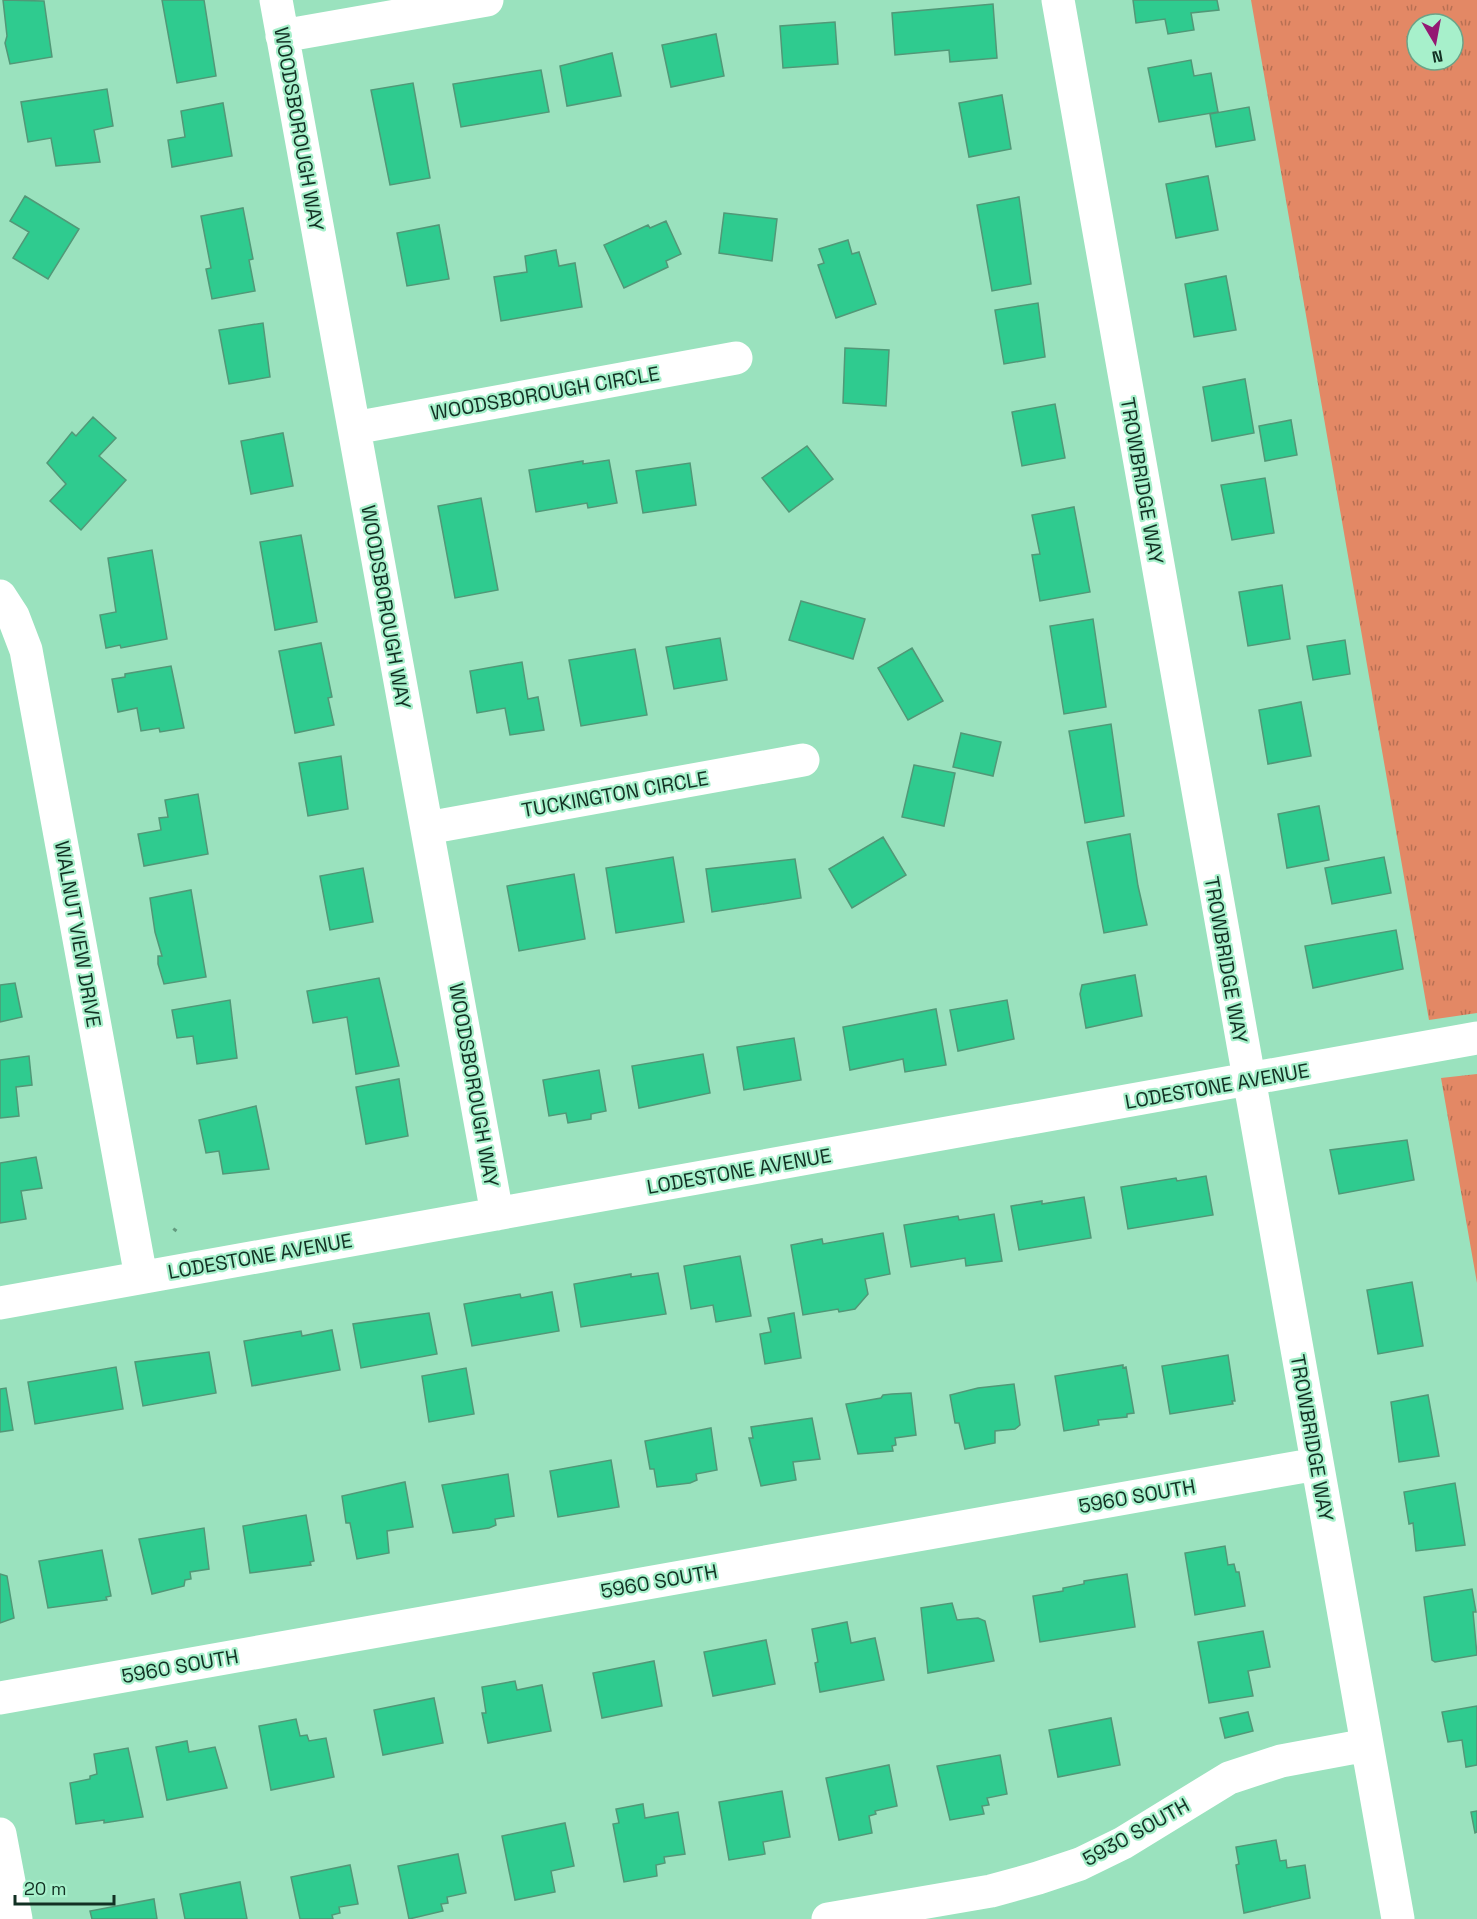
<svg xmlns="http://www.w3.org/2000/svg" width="1477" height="1919" viewBox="0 0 1477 1919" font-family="'Space Grotesk',sans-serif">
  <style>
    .grass { fill: url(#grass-tufts); fill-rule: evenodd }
    .building { fill: #2fcb8f; stroke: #519877; stroke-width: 1.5 }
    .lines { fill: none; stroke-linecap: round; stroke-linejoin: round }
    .path { stroke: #639a7f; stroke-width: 4; stroke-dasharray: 3 3; stroke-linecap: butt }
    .minor { stroke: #fff; stroke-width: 33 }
    .labels { text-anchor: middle; stroke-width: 4.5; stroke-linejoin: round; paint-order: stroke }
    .street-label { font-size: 20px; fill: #123023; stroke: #a7f0cb }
  </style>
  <defs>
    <pattern id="grass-tufts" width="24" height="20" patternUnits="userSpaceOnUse" patternTransform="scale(1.5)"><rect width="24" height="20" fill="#e38865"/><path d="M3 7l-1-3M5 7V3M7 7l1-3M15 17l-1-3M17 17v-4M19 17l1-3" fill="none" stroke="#b77053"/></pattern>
  </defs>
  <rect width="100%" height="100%" fill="#9ae2be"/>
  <!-- grass -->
  <path class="grass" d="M1251 0H1477V1013L1429 1020ZM1417 24H1453V60H1417Z
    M1477 1074V1283L1441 1078Z"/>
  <!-- building -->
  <path class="building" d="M3 0 44 1 52 57 10 64 5 43 7 36Z
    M162 0H204L216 76 177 83Z
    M1133 0H1217L1219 10 1191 13 1194 30 1168 34 1165 19 1136 23Z
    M993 4 997 58 950 62 949 50 895 55 892 13Z
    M835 22 838 64 783 68 780 26Z
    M716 34 724 76 671 87 662 45Z
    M612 53 621 96 567 106 560 66Z
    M1191 60 1194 76 1211 73 1218 112 1159 122 1148 68Z
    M541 70 549 112 461 127 453 84Z
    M413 83 430 178 390 185 371 90Z
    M107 89 113 126 94 130 100 162 56 166 51 138 28 142 21 102Z
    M1002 95 1011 149 969 157 959 103Z
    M223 103 232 156 172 167 168 140 185 137 181 111Z
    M1249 107 1255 140 1216 147 1210 114Z
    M1208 176 1218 230 1176 238 1166 184Z
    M25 196 79 229 48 279 13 258 29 232 10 221Z
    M1019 197 1031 284 992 291 977 205Z
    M243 208 253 259 249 260 255 291 212 299 206 269 211 268 201 216Z
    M724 213 777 219 772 261 719 253Z
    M666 221 681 254 666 261 668 267 624 288 604 245 648 225 650 228Z
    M439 225 449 279 407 286 397 233Z
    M848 240 852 254 859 252 876 304 836 318 818 265 824 263 819 249Z
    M556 250 559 266 575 263 582 307 501 321 494 277 527 272 525 256Z
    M1226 276 1236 330 1194 337 1185 284Z
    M1038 303 1045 357 1004 364 995 310Z
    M263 323 270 377 229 384 219 330Z
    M845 348 889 350 886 406 843 403Z
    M1245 379 1254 433 1212 441 1203 387Z
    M1055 404 1065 458 1022 466 1012 412Z
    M93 417 116 438 99 456 126 480 81 530 50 501 66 484 47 463 72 432 76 436Z
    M1291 420 1297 455 1265 461 1259 426Z
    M283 433 293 486 251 494 241 441Z
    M807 446 833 479 789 512 762 478Z
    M609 460 617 503 588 508 587 503 536 512 529 470 583 461V464Z
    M690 463 696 505 643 513 636 471Z
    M1265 478 1274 533 1232 540 1221 485Z
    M481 498 498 590 455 598 438 506Z
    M1074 507 1090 592 1040 601 1032 555 1040 554 1032 515Z
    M301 535 317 622 275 630 260 542Z
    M152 550 167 639 121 648 120 645 106 648 100 615 116 612 108 558Z
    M1282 585 1290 639 1248 646 1239 592Z
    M801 601 865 619 853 659 789 640Z
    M1093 619 1106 707 1064 714 1050 626Z
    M720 638 727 680 674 689 666 647Z
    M1345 640 1350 674 1313 680 1307 646Z
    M321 643 332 697 328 698 334 725 295 733 279 651Z
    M912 648 943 701 908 720 878 668Z
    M635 649 647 715 581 726 569 660Z
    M522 662 528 699 538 697 544 730 510 735 505 708 477 713 470 671Z
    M171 666 184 728 160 732 159 728 141 731 137 708 118 712 112 679 125 677V674Z
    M1301 702 1311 756 1268 764 1259 710Z
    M1111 724 1124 816 1085 823 1069 731Z
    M961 733 1001 742 993 776 953 767Z
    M341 756 348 809 308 816 299 763Z
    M914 765 955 773 944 826 902 817Z
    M198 794 208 854 144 866 138 834 161 830 159 818 168 817 165 800Z
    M1319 806 1329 860 1287 868 1278 814Z
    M1130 834 1138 886 1147 925 1104 933 1087 842Z
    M883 837 906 875 852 908 829 869Z
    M673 857 684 922 616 933 606 868Z
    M1384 857 1391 893 1332 904 1325 868Z
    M795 859 801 898 712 912 706 869Z
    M363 868 373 922 330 930 320 876Z
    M574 874 585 939 519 951 507 886Z
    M191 890 206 977 164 984 158 964V956H162L155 932 150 898Z
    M1396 930 1403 969 1313 988 1305 946Z
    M1135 975 1142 1016 1086 1028 1080 994 1082 985Z
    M379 978 399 1066 356 1074 347 1017 313 1023 307 991Z
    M15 983 22 1017 0 1022V985Z
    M230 1000 237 1058 197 1064 193 1036 177 1038 172 1010Z
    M1007 1000 1014 1039 958 1051 950 1010Z
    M936 1009 946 1065 905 1072 903 1059 850 1070 843 1027Z
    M794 1038 801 1080 744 1090 737 1047Z
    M703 1054 710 1093 639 1108 632 1066Z
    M29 1056 32 1085 16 1087 19 1116 0 1118V1060Z
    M599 1070 606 1111 591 1114V1119L568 1123 566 1113 549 1116 543 1080Z
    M399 1079 408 1136 366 1144 356 1087Z
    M256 1106 269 1169 223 1174 219 1151 206 1153 199 1120Z
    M1407 1140 1414 1180 1339 1194 1330 1150Z
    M36 1157 42 1188 21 1191 26 1219 0 1223V1163Z
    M1206 1176 1213 1215 1128 1229 1121 1187 1176 1178 1177 1181Z
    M1084 1197 1091 1238 1019 1250 1011 1206 1042 1201V1204Z
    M994 1214 1002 1261 966 1266 965 1258 911 1267 904 1225 958 1216 959 1220Z
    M883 1233 890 1274 865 1279 868 1294 855 1309 839 1312 838 1309 803 1315 791 1245 822 1239 823 1244Z
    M740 1256 751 1316 716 1322 713 1305 691 1309 684 1266Z
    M658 1273 666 1314 581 1327 574 1284 631 1274V1277Z
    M1412 1282 1423 1346 1378 1354 1367 1290Z
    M552 1292 559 1331 472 1346 464 1304 520 1294 521 1298Z
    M429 1313 437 1354 361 1368 353 1324Z
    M794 1313 801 1358 765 1364 760 1334 771 1332 768 1318Z
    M332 1330 340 1370 252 1386 244 1341 301 1331 302 1336Z
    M209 1352 216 1393 143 1406 135 1362Z
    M1228 1355 1235 1401H1232L1233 1404 1170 1414 1162 1366Z
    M1123 1365V1368L1126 1367 1134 1413 1127 1414V1417L1098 1420 1099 1425 1064 1431 1055 1376Z
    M116 1367 123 1409 35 1424 28 1382Z
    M466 1368 474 1414 429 1422 422 1376Z
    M1014 1384 1020 1425 1015 1429 995 1431V1443L965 1449 959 1423H955L950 1395 978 1388Z
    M6 1388 13 1430 0 1432V1389Z
    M911 1393 916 1435 895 1438 896 1445 892 1446 893 1451 858 1454 846 1404 881 1398 883 1395 892 1394Z
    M1428 1395 1439 1456 1399 1462 1391 1402Z
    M812 1418 820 1459 793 1462 796 1480 761 1486 749 1438H753L751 1427Z
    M711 1428 717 1470 696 1474 697 1480 690 1483 657 1487 654 1469H650L645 1441Z
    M611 1460 619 1507 558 1517 550 1471Z
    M508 1474 514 1516 495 1519 496 1525 489 1528 453 1533 442 1485Z
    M405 1482 413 1527 387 1531 389 1553 357 1559 350 1523H346L342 1496Z
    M1455 1483 1465 1545 1416 1551 1413 1523 1409 1524 1404 1492Z
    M306 1515 314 1561 310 1562 311 1565 250 1573 243 1526Z
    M204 1528 209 1569 190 1572 191 1579 185 1580 184 1586 152 1594 139 1539Z
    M1225 1546 1228 1565 1234 1564 1236 1572H1239L1245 1606 1195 1615 1185 1553Z
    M102 1550 111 1596 106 1597 107 1600 48 1608 39 1561Z
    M0 1574 7 1576 14 1618 0 1623Z
    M1127 1574 1135 1627 1040 1642 1033 1596 1063 1591V1588L1084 1584V1581Z
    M1472 1589 1476 1612H1473L1477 1655 1435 1662 1432 1660 1424 1597Z
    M952 1603 957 1620 978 1618 985 1621 994 1661 928 1673 921 1608Z
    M847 1622 851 1643 875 1638 884 1680 820 1692 815 1663 818 1662 812 1629Z
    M1263 1631 1270 1667 1248 1671 1253 1696 1209 1703 1198 1642Z
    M766 1640 775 1684 713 1696 704 1652Z
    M654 1661 662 1706 602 1718 593 1673Z
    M515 1681 517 1690 542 1685 551 1731 488 1743 482 1713H486L482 1687Z
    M434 1698 443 1743 383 1755 374 1710Z
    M1477 1706V1765L1466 1767 1462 1740 1448 1742 1442 1712Z
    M1248 1712 1253 1731 1225 1738 1220 1718Z
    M1111 1718 1120 1765 1058 1777 1049 1730Z
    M296 1719 300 1736 307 1735 309 1741 326 1738 334 1777 271 1790 259 1726Z
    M187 1741 189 1752 215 1747 227 1788 167 1800 156 1747Z
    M128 1748 143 1817 104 1823V1820L76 1824 70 1783 90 1779V1776L97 1774 94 1754Z
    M1000 1755 1007 1794 987 1798 989 1805 982 1806 984 1814 950 1820 937 1766Z
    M889 1765 897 1806 875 1811 876 1814 869 1816 872 1833 839 1840 826 1778Z
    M782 1791 790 1837 763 1842 765 1854 729 1860 719 1802Z
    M643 1804 645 1818 678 1812 685 1854 664 1857 665 1863 656 1865 657 1876 624 1882 613 1824 619 1823 616 1809Z
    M1477 1811V1832L1475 1833 1471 1812Z
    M565 1823 574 1866 551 1871 555 1892 515 1900 502 1836Z
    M1276 1840 1280 1861 1286 1860 1287 1868 1305 1865 1310 1898 1244 1913 1236 1865 1239 1864 1236 1847Z
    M458 1854 466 1893 447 1897 448 1903 441 1904 443 1911 409 1919 398 1866Z
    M350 1865 358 1904 339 1907 340 1913 332 1915 333 1919H300L291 1877Z
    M240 1882 247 1919H185L180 1894Z
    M154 1899 157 1919H92L90 1911Z"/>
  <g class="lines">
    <!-- path -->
    <path class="path" d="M174 1231 177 1227"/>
    <!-- minor -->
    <path class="minor" d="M276 0 497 1214
      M1058 0 1398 1919
      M282 36 487 0
      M354 428 736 358
      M0 596 13 616 26 650 141 1277
      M427 828 803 760
      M0 1303 1477 1038
      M0 1698 1317 1464
      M0 1834 16 1919
      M828 1919 991 1891 1038 1878 1080 1864 1123 1843 1229 1778 1281 1761 1367 1745"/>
  </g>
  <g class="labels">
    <!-- street labels -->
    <g class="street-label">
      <text transform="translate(299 129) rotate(80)" y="7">WOODSBOROUGH WAY</text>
      <text transform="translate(545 393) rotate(-10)" y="7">WOODSBOROUGH CIRCLE</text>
      <text transform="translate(1142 481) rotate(80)" y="7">TROWBRIDGE WAY</text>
      <text transform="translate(386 607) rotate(80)" y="7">WOODSBOROUGH WAY</text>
      <text transform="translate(615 794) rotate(-10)" y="7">TUCKINGTON CIRCLE</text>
      <text transform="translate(78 934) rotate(80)" y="7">WALNUT VIEW DRIVE</text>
      <text transform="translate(1226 960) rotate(80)" y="7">TROWBRIDGE WAY</text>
      <text transform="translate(474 1085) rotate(80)" y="7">WOODSBOROUGH WAY</text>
      <text transform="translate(1217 1086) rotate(-10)" y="7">LODESTONE AVENUE</text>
      <text transform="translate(739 1171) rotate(-10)" y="7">LODESTONE AVENUE</text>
      <text transform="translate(260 1256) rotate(-10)" y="7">LODESTONE AVENUE</text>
      <text transform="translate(1312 1438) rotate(80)" y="7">TROWBRIDGE WAY</text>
      <text transform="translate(1137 1496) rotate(-10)" y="7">5960 SOUTH</text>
      <text transform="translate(659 1581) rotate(-10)" y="7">5960 SOUTH</text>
      <text transform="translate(180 1666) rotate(-10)" y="7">5960 SOUTH</text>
      <text transform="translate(1136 1832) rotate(-29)" y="7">5930 SOUTH</text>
    </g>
  </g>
  <!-- north arrow -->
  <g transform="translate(1435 42) rotate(170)"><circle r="28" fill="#a7f0cb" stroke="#6ba388" stroke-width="1.5"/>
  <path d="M0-4.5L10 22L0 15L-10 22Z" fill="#941873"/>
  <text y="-9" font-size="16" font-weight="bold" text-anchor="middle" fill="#123023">N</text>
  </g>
  <!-- scale -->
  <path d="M15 1895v9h99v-9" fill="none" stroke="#123023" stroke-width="3"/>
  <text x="24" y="1895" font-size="18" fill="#123023" stroke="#a7f0cb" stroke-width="4.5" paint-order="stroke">20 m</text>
</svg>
